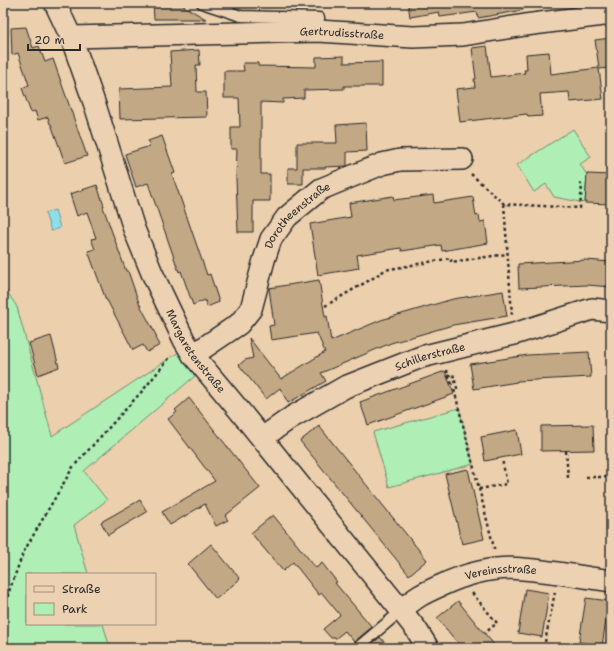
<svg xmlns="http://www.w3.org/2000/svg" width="614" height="651" viewBox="0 0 614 651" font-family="'Shantell Sans',sans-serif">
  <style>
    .green { fill: #afeeb5; stroke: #6d8c70 }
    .water { fill: #8fdfea; stroke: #67979e }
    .building { fill: #c2a885; stroke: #2b2b2b }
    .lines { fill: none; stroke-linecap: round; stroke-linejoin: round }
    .lane-casing { stroke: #2b2b2b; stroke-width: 13 }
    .street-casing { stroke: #2b2b2b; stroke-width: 24 }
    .path { stroke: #2b2b2b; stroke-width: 2.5; stroke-dasharray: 3 3; stroke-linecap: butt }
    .lane { stroke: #ecd1b3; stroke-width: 10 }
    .street { stroke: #ecd1b3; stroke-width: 21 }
    .labels { text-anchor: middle; stroke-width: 3; stroke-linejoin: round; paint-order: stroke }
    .street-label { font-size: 11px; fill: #2b2b2b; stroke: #ecd1b3 }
  </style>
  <rect width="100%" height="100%" fill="#eccfad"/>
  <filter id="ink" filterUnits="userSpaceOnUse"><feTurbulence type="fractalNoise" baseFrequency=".025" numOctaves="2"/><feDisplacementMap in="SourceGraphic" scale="8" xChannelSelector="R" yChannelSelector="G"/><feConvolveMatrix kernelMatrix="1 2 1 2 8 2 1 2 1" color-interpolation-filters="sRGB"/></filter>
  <g filter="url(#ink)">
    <!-- green -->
    <path class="green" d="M573 129 591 157 580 164 587 175 585 203 554 197 546 184 534 192 517 165Z
      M3 285 17 307 52 436 179 352 196 375 84 471 107 500 74 525 88 574H27V624H103L110 648H3Z
      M459 408 473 464 389 487 373 432Z"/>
    <!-- water -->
    <path class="water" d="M55 210 60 228 51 231 45 213Z"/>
    <!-- building -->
    <path class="building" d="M153 3H178L206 19H154Z
      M408 3H523V10L478 18 477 12 440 17 439 12 410 17Z
      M26 27 33 48 39 46 45 62 53 59 87 156 65 163 51 124H50L48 117 38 120 35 111 31 113 22 88 29 85 18 53 12 55 11 28Z
      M611 38V68L599 69 603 99 570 102 569 92 540 94 542 116 528 117 527 114 460 122 456 89 475 87 474 79H476L472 48 487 46 491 77 525 73 524 70H527L526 54 549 52 551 74 599 68 595 40Z
      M199 50 200 65H196L197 92H206L207 117 120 119 119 89 172 87 170 52Z
      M344 56V63L382 62V86H344V89L304 90V98L283 99V103L261 102V174H270V201H253V232H238L236 178 237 149H231V127H240L239 98H224V71H244L243 63H258V66L316 67V57Z
      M366 123 367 151 347 152V166L325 167V168H303V184H288V168H297V143H337L336 125Z
      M162 136 175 173 172 174 207 275 210 274 219 302 207 307 205 300 193 305 181 271 179 272 148 183 136 187 125 154 150 146 148 141Z
      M587 174 611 175V204L585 203Z
      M97 185 104 206 103 207 126 271H128L139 303 157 337 156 338 160 345 147 352 143 345 133 350 107 300H106L88 251 95 249 91 239 96 238 87 212 77 216 70 194Z
      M433 195 434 203 473 197 476 216 479 215 480 222 485 221 488 243 442 251 441 245 402 251 401 248 357 255 359 268 318 275 310 224 351 217 349 203 393 196 394 200Z
      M586 260 611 262V287L587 285 519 288 518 264Z
      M319 280 325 317 327 316 331 341 381 320 453 299 503 291 507 316 453 325 391 343 321 373 326 381 288 403 280 388 266 399 239 365 245 360 253 358 249 338 281 379 325 352 317 333 271 340 269 326 274 325 269 288Z
      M51 336 59 367 38 375 29 343Z
      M589 352 591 377 517 381V382L474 389 470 364 528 355Z
      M445 371 454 394 368 425 360 402Z
      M189 398 260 488 225 516 228 520 216 526 205 504 170 525 162 512 215 481 168 419 177 412 175 410Z
      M593 425 594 450 541 451V426Z
      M319 426 427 560 409 575 300 441Z
      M517 430 521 454 485 461 481 437Z
      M468 469 484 539 462 544 445 474Z
      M140 500 147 512 108 535 101 522Z
      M273 515 316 568 322 563 337 582 335 583 372 627 354 642 345 631 336 638H331L323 629 340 615 322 593 319 595 293 562 283 571 251 533Z
      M211 544 240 579 216 599 188 564Z
      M525 589 549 593 542 637 518 633Z
      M586 598 609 601 602 646 579 642Z
      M458 601 479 627 497 648H462L437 618Z
      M380 637 389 648H367Z"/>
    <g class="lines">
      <!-- lane casing -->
      <g class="lane-casing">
        <path id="lane" d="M202 3 241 16 319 18 318 31
          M357 648 401 611"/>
      </g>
      <!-- street casing -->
      <g class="street-casing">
        <g id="street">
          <path id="s1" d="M55 3 71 37 96 108 134 229 152 273 184 340 193 355 239 410 416 629 428 648"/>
          <path id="s2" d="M71 37 318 31 413 37 463 35 525 25 611 14"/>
          <path id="s3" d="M193 355 239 324 251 309 264 260 271 239 287 217 321 189 382 164 400 160 462 159"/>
          <path id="s4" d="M262 438 292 417 345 387 421 357 514 334 592 309 611 311"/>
          <path id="s5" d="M401 611C415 597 424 593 442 585 466 574 496 566 523 569 552 571 582 577 611 581"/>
        </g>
      </g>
      <!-- path -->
      <path class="path" d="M471 174 504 204 580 208 582 185 580 183
        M504 204 512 315
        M325 306 373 278 385 270 451 258V262L507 254
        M447 370 448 376 453 374 457 388 454 389 495 552
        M448 376 452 384 450 385
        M566 451 568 478
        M586 477H611
        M479 489 507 484 502 459
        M472 593 497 623 485 633
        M3 608 23 553 73 467 144 389 171 356
        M545 642 555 592
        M607 648 611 620"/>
      <!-- lane -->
      <use href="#lane" class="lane"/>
      <!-- street -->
      <use href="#street" class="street"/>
    </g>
  </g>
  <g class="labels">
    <!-- street labels -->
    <g class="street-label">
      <text dy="4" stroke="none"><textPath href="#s2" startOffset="271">Gertrudisstraße</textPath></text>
      <text dy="4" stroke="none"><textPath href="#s3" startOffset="183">Dorotheenstraße</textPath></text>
      <text dy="4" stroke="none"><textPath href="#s1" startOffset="377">Margaretenstraße</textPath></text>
      <text dy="4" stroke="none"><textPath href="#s4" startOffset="188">Schillerstraße</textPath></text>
      <text dy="4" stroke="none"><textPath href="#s5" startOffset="110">Vereinsstraße</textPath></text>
    </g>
  </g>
  <!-- margin -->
  <rect width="614" height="651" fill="none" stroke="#ecd1b3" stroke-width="16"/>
  <rect x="8" y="8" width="598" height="635" fill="none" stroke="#2b2b2b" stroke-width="1.5" filter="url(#ink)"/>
  <!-- legend -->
  <rect x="26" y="573" width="130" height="52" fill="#ecd1b3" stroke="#9f8f7d"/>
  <rect x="34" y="586" width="20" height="6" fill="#ecd1b3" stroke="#9f8f7d"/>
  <text x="62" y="593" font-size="12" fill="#2b2b2b">Straße</text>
  <rect x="34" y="603" width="20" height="12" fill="#afeeb5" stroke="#9f8f7d"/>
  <text x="62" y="613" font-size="12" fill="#2b2b2b">Park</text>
  <!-- scale -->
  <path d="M28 44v6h52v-6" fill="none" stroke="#2b2b2b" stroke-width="2"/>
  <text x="34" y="44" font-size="12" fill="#2b2b2b" stroke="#ecd1b3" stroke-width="3" paint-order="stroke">20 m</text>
</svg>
